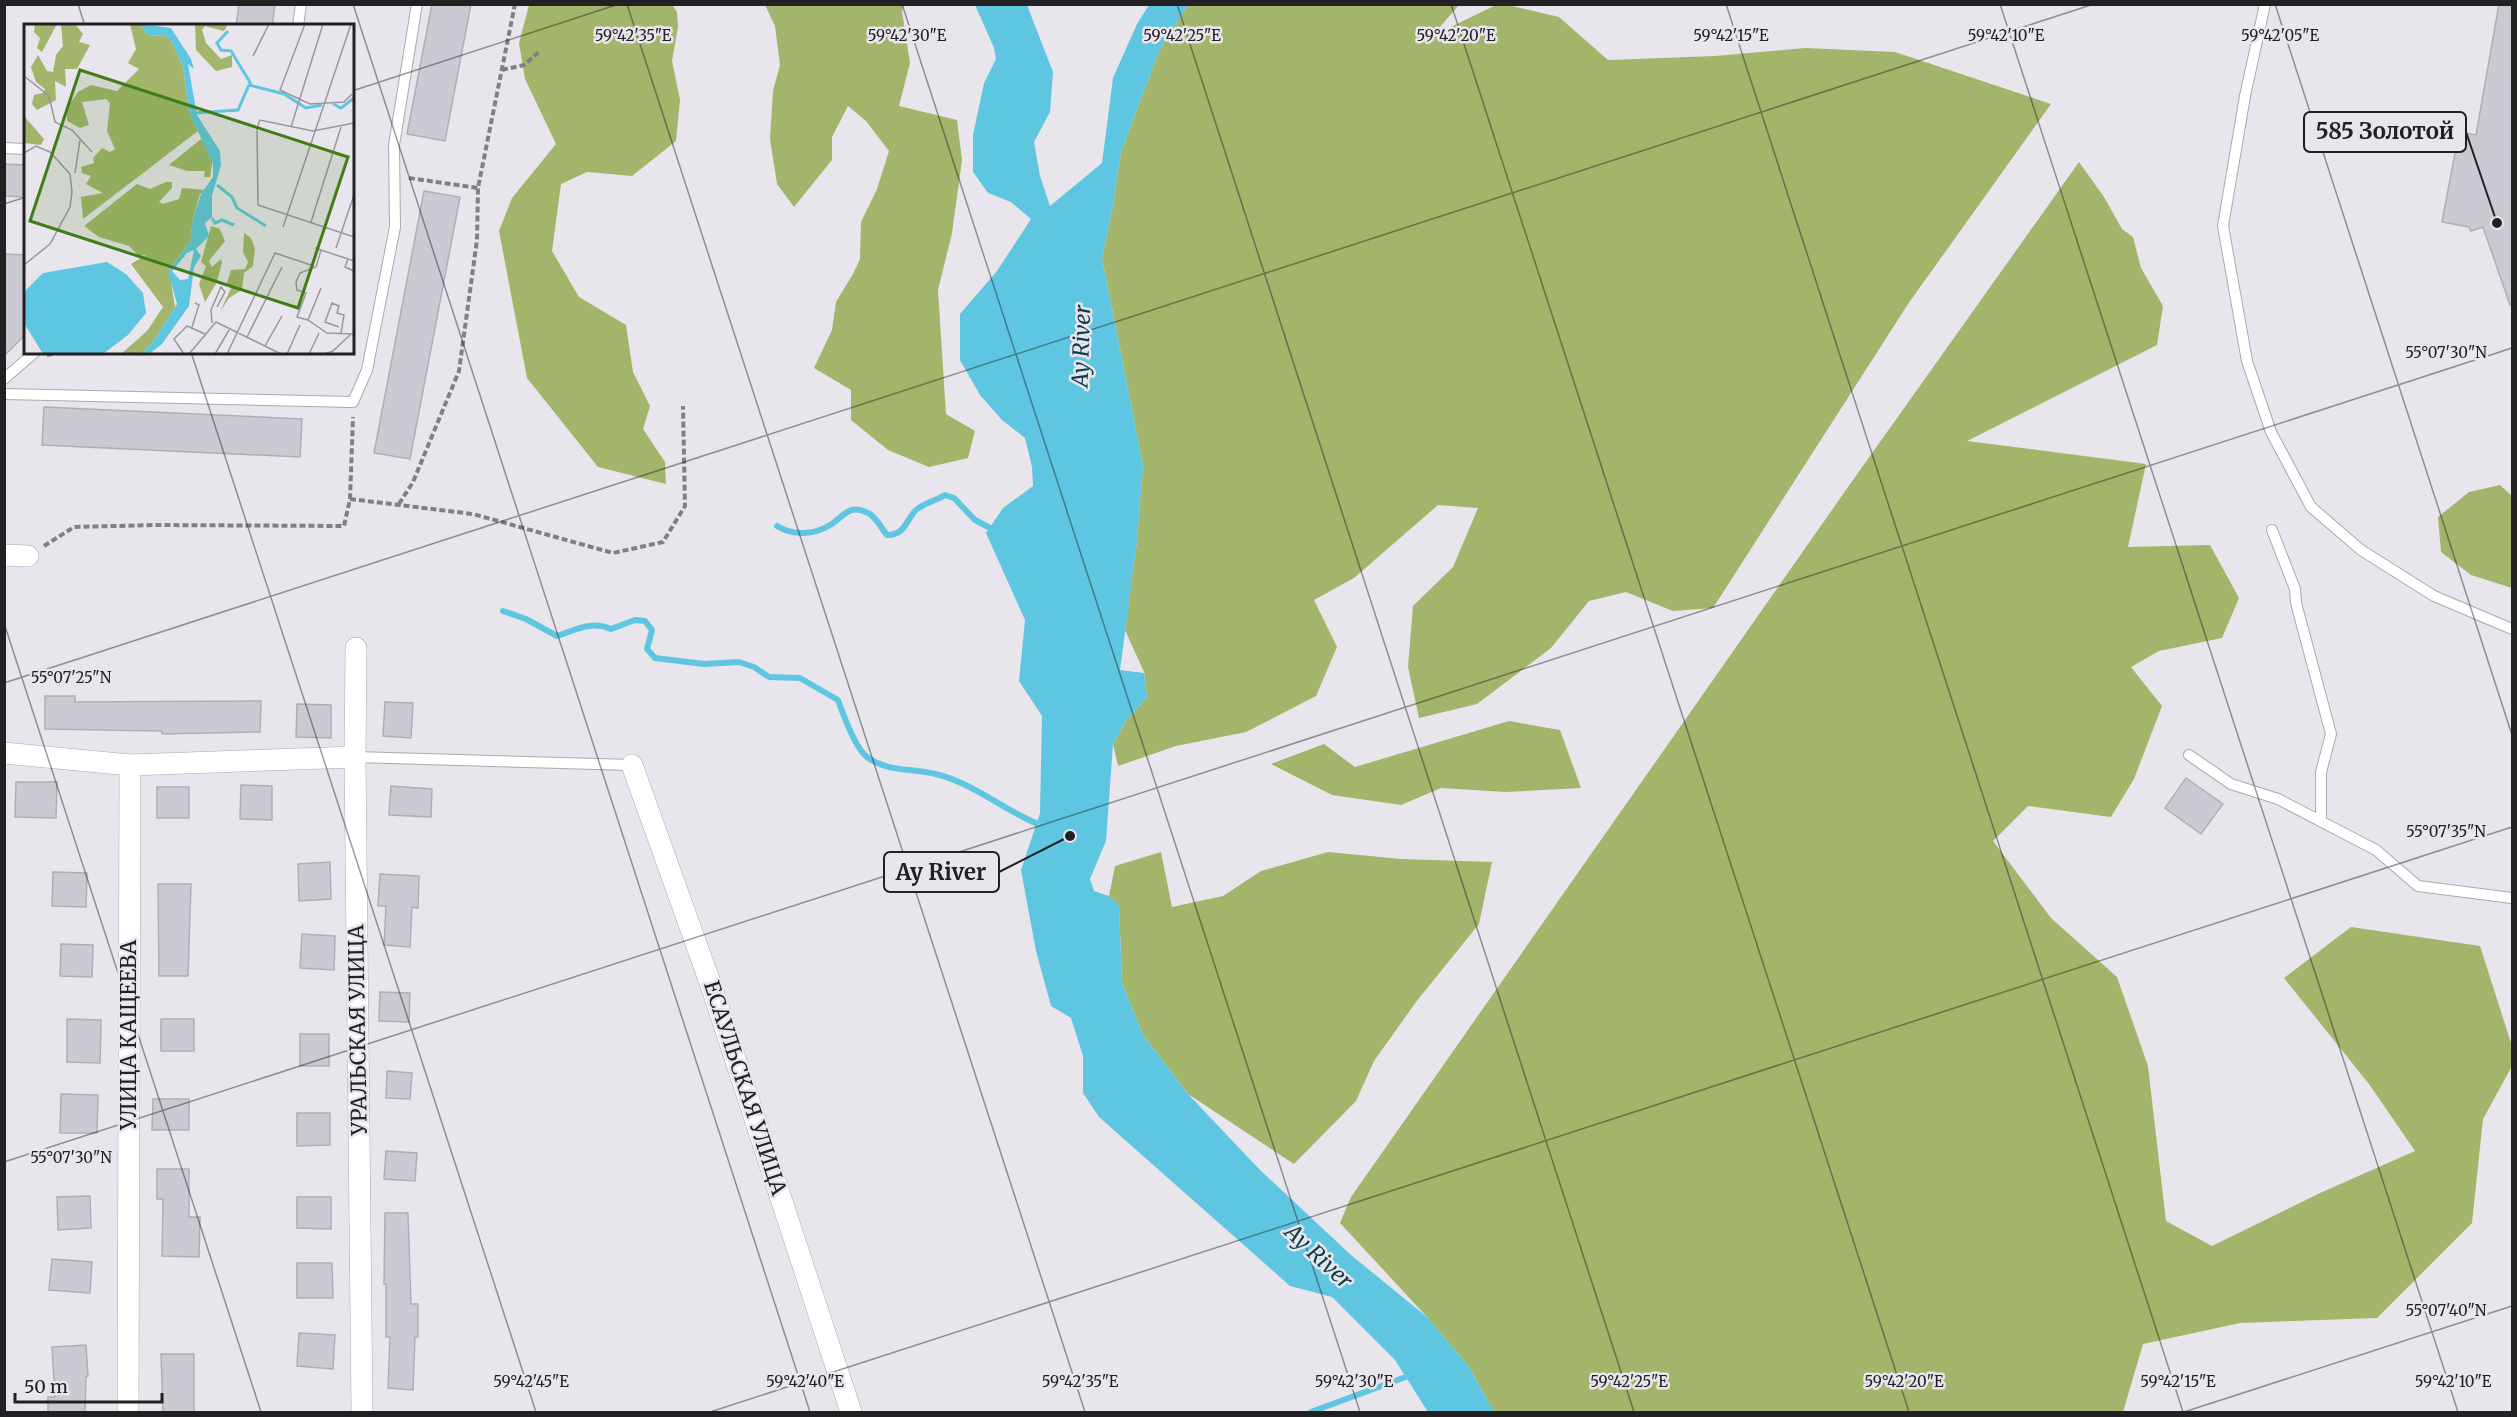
<svg xmlns="http://www.w3.org/2000/svg" width="2517" height="1417" viewBox="0 0 2517 1417" font-family="Merriweather,serif">
  <style>
    .forest { fill: #a2b56a }
    .water { fill: #5fc6e1 }
    .lines { fill: none; stroke-linecap: round; stroke-linejoin: round }
    .stream { stroke: #5fc6e1; stroke-width: 6 }
    .building { fill: #cbcad2; stroke: #afaeb6; stroke-width: 1.5 }
    .service-casing { stroke: #aca8b0; stroke-width: 12 }
    .minor-casing { stroke: #aca8b0; stroke-width: 22 }
    .path { stroke: #827f84; stroke-width: 4; stroke-dasharray: 6 3; stroke-linecap: butt }
    .service { stroke: #fff; stroke-width: 10 }
    .minor { stroke: #fff; stroke-width: 21 }
    .ticks { fill: none; stroke: #222023; stroke-width: 1.5; stroke-opacity: 0.45 }
    .labels { text-anchor: middle; stroke-width: 5; stroke-linejoin: round; paint-order: stroke }
    .street-label { font-size: 21px; fill: #222023; stroke: #e9e5ed }
    .water-label { font-size: 22px; font-style: italic; fill: #0a3b46; stroke: #e9e5ed }
    .inset-river { fill: none; stroke: #5fc6e1; stroke-width: 3 }
    .inset-road { fill: none; stroke: #99969c; stroke-width: 1.5 }
    .view { fill: #407d19; fill-opacity: 0.15; stroke: #407d19; stroke-width: 3 }
    .inset-edge { fill: none; stroke: #222023; stroke-width: 3 }
    .ticks-label { font-size: 15px; text-anchor: middle; fill: #222023; stroke: #e9e5ed; stroke-width: 5; stroke-linejoin: round; paint-order: stroke }
    .leader { fill: none; stroke: #222023; stroke-width: 2 }
    .callout-dot { fill: #222023; stroke: #e9e5ed; stroke-width: 2 }
    .callout { fill: #e9e5ed; stroke: #222023; stroke-width: 2 }
    .callout-label { font-size: 22px; text-anchor: middle; font-weight: bold; fill: #222023 }
  </style>
  <rect width="100%" height="100%" fill="#e9e5ed"/>
  <!-- forest -->
  <path class="forest" d="M529 5H672L677 12 678 27 672 61 680 100 676 141 632 176 587 172 561 184 552 251 579 297 626 325 633 372 650 406 643 429 665 462 666 484 598 467 527 378 499 231 512 198 556 144 525 79 519 43Z
    M765 5H904L902 11 910 63 899 106 957 120 962 160 952 233 938 290 946 414 975 431 968 458 929 467 888 450 851 420V390L814 368 832 330 836 302 853 274 860 259 861 222 877 189 889 151 866 121 848 106 832 137V160L794 207 777 184 770 139 773 91 780 65 775 26Z
    M1188 5H1459L1432 36 1496 5H1508L1559 17 1608 60 1715 56 1805 48 1895 52 2051 104 1908 304 1713 608 1673 611 1626 592 1589 601 1551 648 1477 704 1419 718 1408 667 1413 606 1453 567 1478 508 1438 505 1354 578 1314 600 1337 647 1316 696 1246 732 1176 746 1118 766 1113 744 1126 721 1147 697 1144 672 1125 630 1137 541 1143 465 1102 258 1112 211 1121 152 1159 51Z
    M2079 162 2104 197 2122 229 2133 237 2141 268 2163 306 2157 345 1967 441 2146 464 2128 547 2210 545 2239 598 2222 638 2159 651 2131 667 2162 706 2134 779 2111 817 2028 806 1993 841 2051 918 2117 977 2148 1066 2166 1221 2212 1246 2320 1193 2415 1151 2369 1084 2284 978 2351 927 2480 946 2512 1046V1066L2483 1119 2472 1223 2377 1318 2240 1323 2143 1344 2123 1412H1494L1469 1367 1427 1317 1340 1223 1351 1197 1848 487Z
    M2500 485 2512 496V588L2471 575 2441 552 2438 517 2469 492Z
    M1509 721 1560 730 1581 788 1506 792 1441 788 1401 805 1332 795 1271 764 1324 744 1355 767Z
    M1161 852 1172 907 1223 896 1261 871 1328 852 1401 859 1492 862 1479 924 1416 1002 1374 1061 1356 1101 1294 1164 1188 1094 1143 1035 1122 983 1119 906 1109 896 1115 866Z"/>
  <!-- water -->
  <path class="water" d="M975 5H1027L1053 72 1050 112 1034 142 1040 176 1050 206 1102 163 1113 78 1137 24 1149 5H1188L1159 51 1121 152 1112 211 1102 258 1143 465 1137 541 1120 670 1144 673 1147 697 1126 721 1113 744 1106 841 1090 879 1094 891 1109 896 1119 905 1122 983 1143 1035 1188 1094 1260 1170 1351 1255 1427 1317 1469 1367 1494 1412H1428L1395 1360 1332 1297 1290 1286 1099 1117 1083 1093V1056L1071 1018 1051 1006 1036 951 1021 870 1040 813 1042 716 1019 681 1025 620 986 533 1003 508 1033 486 1032 467 1025 438 1002 420 980 395 960 360V314L997 271 1031 219 1011 202 988 193 973 172V135L984 83 996 59 994 48Z"/>
  <g class="lines">
    <!-- stream -->
    <path class="stream" d="M777 526C793 536 814 535 830 525 845 516 849 502 870 514 877 519 882 529 887 535 905 535 905 522 915 511 923 503 936 501 945 495L954 498 975 520 996 531
      M503 611 526 619 557 636C575 630 592 620 611 629L635 620 645 621 652 630 647 649 655 658 704 664 739 662 754 667 769 677 800 678 838 700C843 714 855 748 867 757 884 770 906 769 925 772 970 778 1002 811 1043 826
      M1311 1412 1411 1375"/>
  </g>
  <!-- building -->
  <path class="building" d="M239 4H275L272 26H236Z
    M432 4H471L445 141 407 134Z
    M2499 4H2512V304L2510 305 2483 227 2471 231 2469 227 2442 222 2459 132 2476 135Z
    M4 164 26 165V197L4 196Z
    M424 191 460 197 410 459 374 453Z
    M4 254 26 255V334L4 356Z
    M44 407 302 419 300 457 42 445Z
    M45 696H75V702L261 701 260 732 162 734V731L45 729Z
    M385 702 413 703 411 738 383 736Z
    M297 704 331 705V738L296 737Z
    M2186 778 2223 804 2201 834 2165 808Z
    M16 782H57L56 818 15 817Z
    M241 785 272 786V820L240 819Z
    M391 786 432 789 431 817 389 815Z
    M157 787H189V818H157Z
    M330 862 331 899 299 901 298 864Z
    M53 872 87 873 86 907 52 906Z
    M380 874 419 876 418 908 412 907 410 947 384 945 386 906H378Z
    M158 884H191L188 976H159Z
    M302 934 335 936 334 970 300 968Z
    M61 944 93 945 92 977 60 976Z
    M380 992 410 993 409 1022 379 1021Z
    M67 1019 101 1020 100 1063 67 1062Z
    M161 1019H194V1051H161Z
    M300 1034H329V1066H300Z
    M387 1071 412 1073 410 1099 386 1098Z
    M61 1094 98 1095 97 1133H60Z
    M153 1099H189V1130H152Z
    M297 1113H330V1145L297 1146Z
    M386 1151 417 1153 415 1181 384 1179Z
    M157 1169H189V1217H200L199 1257 162 1256 163 1199H157Z
    M90 1196 91 1228 58 1230 57 1197Z
    M297 1197H331V1229L297 1228Z
    M385 1213H408L411 1304H418V1337H415L413 1390 388 1388 390 1337H386V1284H384Z
    M52 1259 92 1262 90 1293 49 1290Z
    M297 1263H332L333 1298H297Z
    M299 1333 335 1335 333 1369 297 1366Z
    M86 1345 88 1376 86 1377 85 1413H48V1397H55L52 1347Z
    M161 1354H194V1413H163Z"/>
  <g class="lines">
    <!-- service casing -->
    <g class="service-casing">
      <path id="service" d="M2265 4 2245 96 2223 226 2247 361 2271 432 2311 507 2361 550 2434 596 2512 629
        M298 26 301 4
        M4 148 26 149
        M4 379 35 352
        M4 394 353 402 367 370 395 227 394 145 417 4
        M2272 530 2295 589 2296 603 2331 734 2321 772V820
        M2189 755 2231 784 2278 799 2376 850 2418 886 2512 898
        M355 757 632 765"/>
    </g>
    <!-- minor casing -->
    <g class="minor-casing">
      <path id="minor" d="M4 555 28 556
        M356 648 355 757 362 1412
        M4 753 130 765 355 757
        M632 765 712 988 851 1412
        M128 1412 130 765"/>
    </g>
    <!-- path -->
    <path class="path" d="M502 70 524 65 540 51
      M409 178 478 188 515 4
      M47 355 61 352
      M350 499 473 514 613 553 663 542 685 506 683 406
      M399 504 413 482 459 371 477 240 478 188
      M44 546 74 527 155 525 344 526 350 499 353 417"/>
    <!-- service -->
    <use href="#service" class="service"/>
    <!-- minor -->
    <use href="#minor" class="minor"/>
  </g>
  <!-- ticks -->
  <path class="ticks" d="M78 4 85 26M353 4 810 1412M627 4 1085 1412M902 4 1360 1412M1177 4 1634 1412M1451 4 1909 1412M1726 4 2183 1412M2000 4 2458 1412M2275 4 2512 735M352 91 619 4M4 204 26 197M191 352 536 1412M4 623 261 1412M4 683 2094 4M4 1162 2512 348M710 1412 2512 827M2184 1412 2512 1306"/>
  <g class="labels">
    <!-- street labels -->
    <g class="street-label">
      <text transform="translate(358 1030) rotate(-91)" y="7">УРАЛЬСКАЯ УЛИЦА</text>
      <text transform="translate(129 1035) rotate(-90)" y="7">УЛИЦА КАЩЕЕВА</text>
      <text transform="translate(745 1088) rotate(72)" y="7">ЕСАУЛЬСКАЯ УЛИЦА</text>
    </g>
    <!-- water labels -->
    <g class="water-label">
      <text transform="translate(1081 346) rotate(-88)" y="8">Ay River</text>
      <text transform="translate(1319 1256) rotate(43)" y="8">Ay River</text>
    </g>
  </g>
  <!-- overview -->
  <g transform="translate(24 24)">
    <rect width="330" height="330" fill="#e9e5ed"/>
    <path d="M11 0H33L18 28 13 24 16 14 10 8ZM37 0H51L59 10 55 18 66 21 53 45H41L42 63 31 57 32 76 13 86 8 80 10 71 19 69 21 65 12 58 7 43 14 31 23 47 29 48 32 31 39 22ZM106 0H116L124 12 140 11 148 18 159 43 165 88 174 107 59 195 57 173 79 169 62 160 67 152 58 149 57 143 70 139 69 134 78 124 86 128 91 125 83 107 86 79 82 75 58 78 65 101 56 104 43 97V84L54 68 67 61 93 67 115 45 104 39 112 25ZM171 0H204L200 7 181 2 178 6 182 19 197 35 208 31V43L192 47 172 26ZM0 92 20 115 17 121 0 119ZM177 115 189 134 186 153H180L181 147H163L145 141ZM142 158H148V164L135 178 139 180 155 175 158 164 182 166 176 170 169 195 166 218 145 245 151 283 129 318 117 330H97L123 307 139 283 107 240 122 231 115 232 105 222 75 213 60 202 113 160 126 165ZM187 202 196 205 201 217 185 237 188 243 197 235 198 238 193 258 181 278 175 260 182 242 177 238ZM220 209 227 214 231 225 229 242 220 249 218 266 205 274 196 288 207 264 203 259 207 246 221 245 224 238 219 228Z" fill="#a2b56a"/>
    <path d="M116 0 147 4 167 35 170 45 164 40 173 91 196 127 197 141 188 172V193L181 199 185 212 172 225 177 232 170 243 165 282 138 320 125 330H117L129 318 153 280 144 247 166 218 169 195 177 170 189 153V140L165 88 159 43 148 18 140 11 124 12ZM170 226 164 255 156 256 148 247 163 229ZM83 238 102 250 119 269 122 289 104 311 79 330H19L0 299V268L19 249Z" fill="#5fc6e1" fill-rule="evenodd"/>
    <path class="inset-river" d="M204 7 193 19 197 26 207 27 227 60M309 80 317 84 330 74M171 89 214 86 225 61 260 70 282 84 298 81M193 161 208 173 213 184 242 202M188 194 191 199 198 196 210 201"/>
    <path class="inset-road" d="M281 0 256 66 286 80 320 78 328 70M229 32 245 0M0 52 25 72 31 98 48 106 68 128M330 99 289 107 236 96 233 104 234 181 330 213M267 103 299 0M0 129 12 122 26 128 46 150 48 168 46 183 26 220 0 241M51 149 56 116M287 198 317 103M259 203 327 0M291 224 330 237M312 224 330 171M324 235 321 243 330 247M297 264 284 296 303 309 330 310M284 296 273 293 282 269 273 266 272 258 276 249 292 243 297 226M188 299 187 286 197 263 201 268 193 283M168 303 175 281 171 279M315 303 301 298 308 279 315 282 313 289 320 291 317 309M223 313 258 243M241 322 258 292M160 330 150 315 163 302 181 310M165 330 192 298 257 330M191 330 205 306M203 330 251 229 290 242M263 330 276 301M285 330 295 309M300 330 309 327 327 310"/>
    <path class="view" d="M56 46 324 133 274 284 6 197Z"/>
    <rect width="330" height="330" class="inset-edge"/>
  </g>
  <g class="ticks-label">
    <text x="633" y="41">59°42'35"E</text>
    <text x="907" y="41">59°42'30"E</text>
    <text x="1182" y="41">59°42'25"E</text>
    <text x="1456" y="41">59°42'20"E</text>
    <text x="1731" y="41">59°42'15"E</text>
    <text x="2006" y="41">59°42'10"E</text>
    <text x="2280" y="41">59°42'05"E</text>
    <text x="2446" y="358">55°07'30"N</text>
    <text x="71" y="683">55°07'25"N</text>
    <text x="2446" y="837">55°07'35"N</text>
    <text x="71" y="1163">55°07'30"N</text>
    <text x="2446" y="1316">55°07'40"N</text>
    <text x="531" y="1387">59°42'45"E</text>
    <text x="805" y="1387">59°42'40"E</text>
    <text x="1080" y="1387">59°42'35"E</text>
    <text x="1354" y="1387">59°42'30"E</text>
    <text x="1629" y="1387">59°42'25"E</text>
    <text x="1904" y="1387">59°42'20"E</text>
    <text x="2178" y="1387">59°42'15"E</text>
    <text x="2453" y="1387">59°42'10"E</text>
  </g>
  <!-- callouts -->
  <path class="leader" d="M2497 223L2466 132M1070 836L999 872"/>
  <g class="callout-dot">
    <circle cx="2497" cy="223" r="6"/>
    <circle cx="1070" cy="836" r="6"/>
  </g>
  <g class="callout">
    <rect x="2304" y="112" width="162" height="40" rx="6"/>
    <rect x="884" y="852" width="115" height="40" rx="6"/>
  </g>
  <g class="callout-label">
    <text x="2385" y="139">585 Золотой</text>
    <text x="941" y="880">Ay River</text>
  </g>
  <!-- border -->
  <rect width="2517" height="1417" fill="none" stroke="#222023" stroke-width="12"/>
  <!-- scale -->
  <path d="M15 1393v9h147v-9" fill="none" stroke="#222023" stroke-width="3"/>
  <text x="24" y="1393" font-size="18" fill="#222023" stroke="#e9e5ed" stroke-width="4.5" paint-order="stroke">50 m</text>
</svg>
